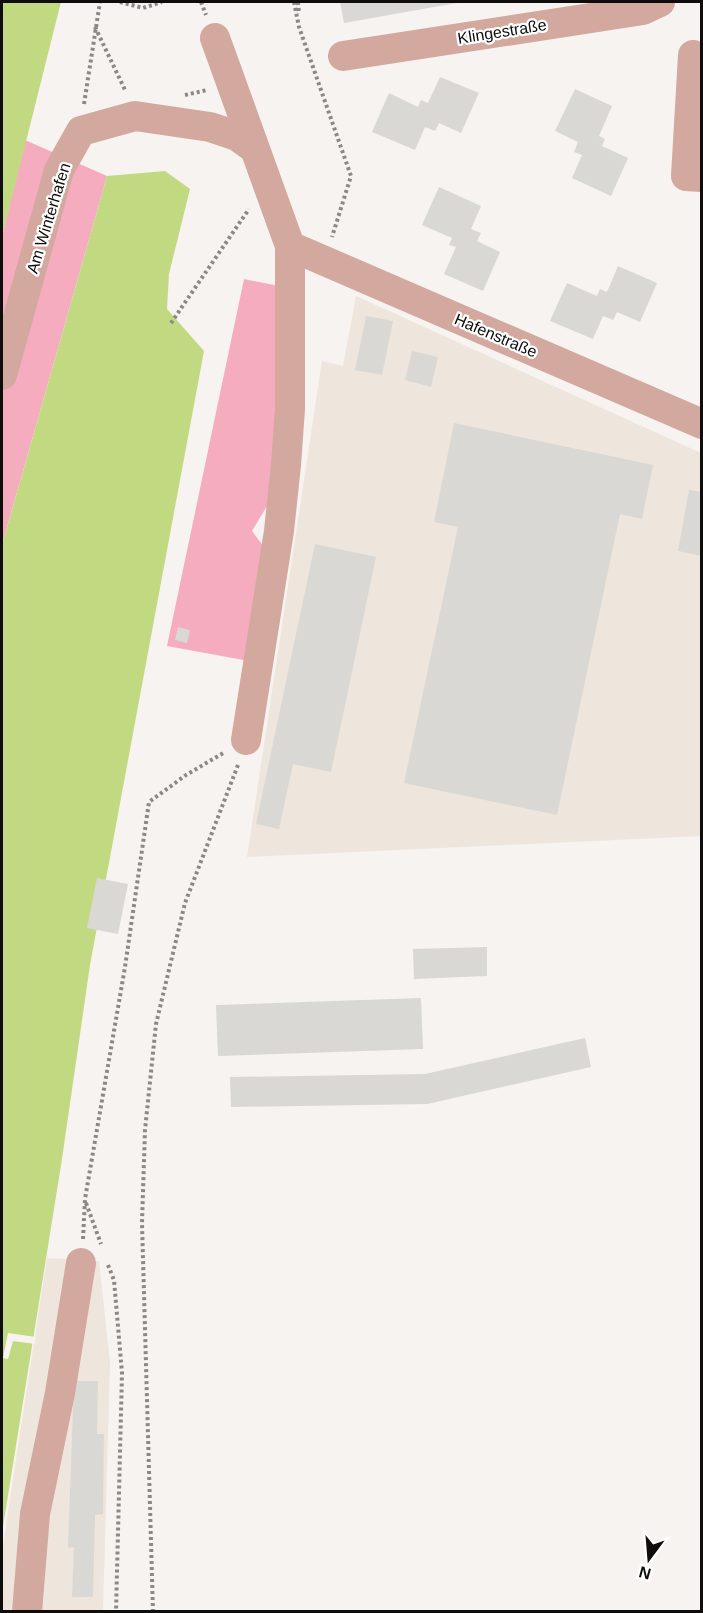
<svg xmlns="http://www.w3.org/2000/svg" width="703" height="1613" viewBox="0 0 703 1613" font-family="Helvetica,sans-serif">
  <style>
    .built { fill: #eee5dc }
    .green { fill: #f6acbf }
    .water { fill: #c1da82 }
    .pier { fill: #f7f3f0 }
    .building { fill: #d9d8d4 }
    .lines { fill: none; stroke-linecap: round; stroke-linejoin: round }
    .path { stroke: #8b8886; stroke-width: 4; stroke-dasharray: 3 3; stroke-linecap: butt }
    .minor { stroke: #d3a89e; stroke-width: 30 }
    .labels { text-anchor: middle; stroke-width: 4.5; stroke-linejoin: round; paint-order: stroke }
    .street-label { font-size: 16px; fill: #0e0d0c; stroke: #fff }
  </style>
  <rect width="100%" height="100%" fill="#f7f3f0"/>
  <!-- built -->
  <path class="built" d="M356 296 701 453V836L247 857 322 361 343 366Z
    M47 1258 99 1261 110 1362 103 1611 2 1612V1551Z"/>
  <!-- green -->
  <path class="green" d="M25 140 107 176 2 545V237Z
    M244 279 279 286 274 468 267 506 252 531 270 555 249 661 167 646Z"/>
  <!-- water -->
  <path class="water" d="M2 2H61L2 237Z
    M165 171 190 189 169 274 167 309 204 351 90 965 62 1159 2 1533V545L107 176Z"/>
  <!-- pier -->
  <path class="pier" d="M8 1333 36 1337 35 1344 13 1341 8 1359 3 1358Z"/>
  <!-- building -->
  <path class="building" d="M340 2H457V3L344 23Z
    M440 77 479 93 461 133 439 123 435 131 425 127 415 150 372 132 389 93 418 107 421 100 428 103Z
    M575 89 612 106 599 136 605 139 602 146 628 158 611 196 572 178 582 155 574 152 578 142 555 131Z
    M439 187 481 206 471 229 481 233 477 241 500 252 483 291 444 274 456 247 449 245 452 238 422 225Z
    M618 266 657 283 640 322 617 312 613 320 603 316 593 339 550 321 567 283 597 296 600 289 607 292Z
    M366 316 393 321 382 375 355 370Z
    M412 351 438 357 431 387 405 380Z
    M454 423 653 465 642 519 620 514 557 815 404 783 458 527 434 522Z
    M689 490 702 492V556L678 551Z
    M315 544 376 557 331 772 293 764 279 829 256 824Z
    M178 627 190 630 187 643 175 640Z
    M97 878 128 884 118 934 87 928Z
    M487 947V976L414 979 413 949Z
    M421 998 423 1049 218 1056 216 1005Z
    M585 1038 591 1067 427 1104 231 1107 230 1077 425 1074Z
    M74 1381H98L97 1434H104L103 1514 95 1515 93 1597H72L74 1547 68 1548Z"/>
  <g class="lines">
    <!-- path -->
    <path class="path" d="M120 2 143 8 162 2
      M201 2 206 15
      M294 2 299 27 351 176 332 237
      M298 2 299 14
      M95 27 126 92
      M185 95 207 90
      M84 104 100 2
      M171 323 249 209
      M86 1203 101 1244
      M83 1239 85 1199 125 967 149 802 186 775 225 752
      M108 1265 114 1280 122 1373 116 1612
      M153 1612 142 1223 145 1130 156 1024 185 903 238 765"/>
    <!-- minor -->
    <path class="minor" d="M215 38 290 246V409L286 465 279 531 246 740
      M693 55 686 176 702 177
      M343 56 643 10 660 2
      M290 246 702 424
      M2 375 59 170 81 131 135 116 210 127 237 136 255 149
      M27 1612 35 1514 60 1393 81 1263"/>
  </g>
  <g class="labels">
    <!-- street labels -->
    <g class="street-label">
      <text transform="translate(502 31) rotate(-9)" y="6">Klingestraße</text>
      <text transform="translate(48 218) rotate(-73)" y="6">Am Winterhafen</text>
      <text transform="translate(496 335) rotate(23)" y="6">Hafenstraße</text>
    </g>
  </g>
  <!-- border -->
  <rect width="703" height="1613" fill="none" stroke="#0e0d0c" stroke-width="6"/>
  <!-- north arrow -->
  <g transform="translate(649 1559) rotate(196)" stroke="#ffffff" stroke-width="4.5" paint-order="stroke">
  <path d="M0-4.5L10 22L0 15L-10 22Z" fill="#0e0d0c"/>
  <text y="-9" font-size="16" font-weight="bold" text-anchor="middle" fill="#0e0d0c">N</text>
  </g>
</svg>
